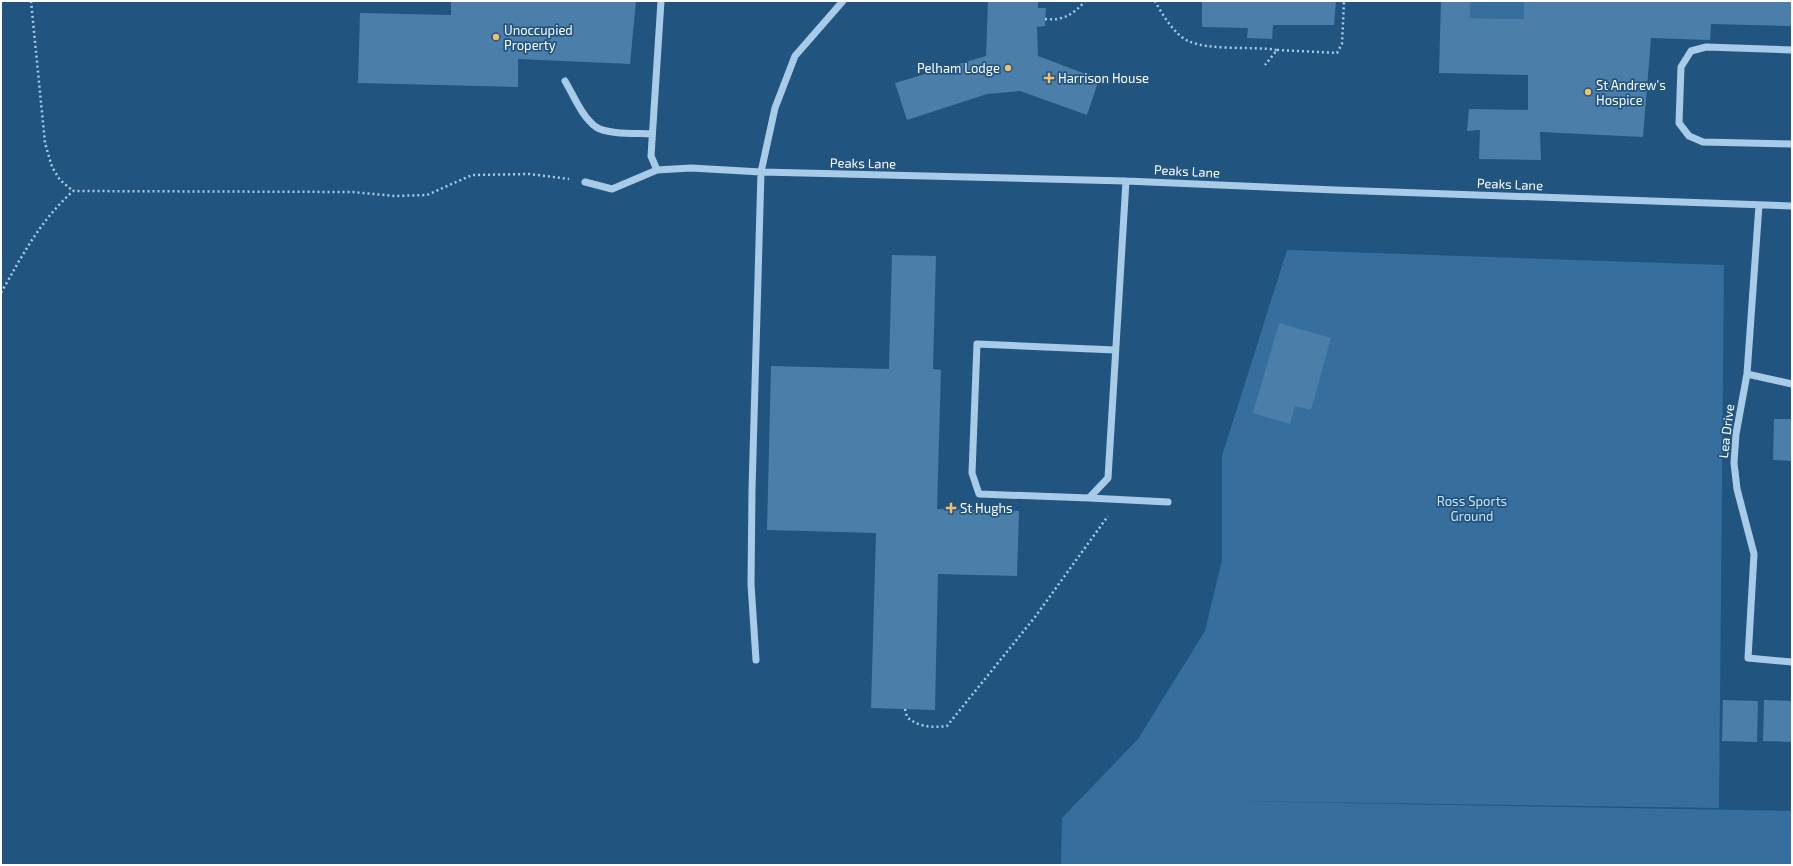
<svg xmlns="http://www.w3.org/2000/svg" width="1793" height="866" viewBox="0 0 1793 866" font-family="'Exo 2',sans-serif">
  <style>
    .green { fill: #366e9e }
    .building { fill: #4b7ea9 }
    .lines { fill: none; stroke-linecap: round; stroke-linejoin: round }
    .path { stroke: #a8cbe7; stroke-width: 2.5; stroke-dasharray: 2 3; stroke-linecap: butt }
    .minor { stroke: #a8cbe7; stroke-width: 7 }
    .poi-dot { fill: #f3be6b; stroke: #225480; stroke-width: 1.5 }
    .labels { text-anchor: middle; stroke-width: 3.5; stroke-linejoin: round; paint-order: stroke }
    .poi-label { font-size: 13px; fill: #fff; stroke: #225480; text-anchor: start }
    .street-label { font-size: 13px; fill: #fff; stroke: #225480 }
    .park-label { font-size: 13px; fill: #cce3f6; stroke: #225480 }
  </style>
  <rect width="100%" height="100%" fill="#225480"/>
  <!-- green -->
  <path class="green" d="M1471 1H1524V19L1470 18Z
    M1287 250 1724 265 1719 808 1230 801 1792 811V865H1061L1062 818 1138 739 1205 631 1222 560V456Z"/>
  <!-- building -->
  <path class="building" d="M451 1H636L630 64 518 59V87L358 83 360 13 451 15Z
    M988 1H1038V8H1046L1045 26 1037 27 1038 56 1099 79 1087 115 1020 91 987 94 907 120 895 83 986 56Z
    M1202 1H1336L1334 25H1273L1272 39 1247 38 1248 28 1202 27Z
    M1441 1H1471L1470 18 1524 19V1H1792V26L1711 24 1710 40 1651 38 1643 137 1540 132 1541 160 1479 159 1480 130 1467 131 1469 109 1528 110V75L1439 73Z
    M892 255 936 256 933 369 941 370 937 509 1019 511 1017 576 938 574 935 710 871 708 876 533 767 530 771 366 889 369Z
    M1279 323 1331 338 1311 410 1295 406 1290 424 1253 413Z
    M1774 419H1792V461L1773 460Z
    M1723 700 1758 701 1757 742 1722 741Z
    M1764 700 1792 701V742L1763 741Z"/>
  <g class="lines">
    <!-- path -->
    <path class="path" d="M31 1 45 143 52 167 60 180 73 191
      M1155 1C1162 14 1174 34 1188 41 1210 51 1252 46 1277 50L1265 65
      M1045 19C1063 21 1074 14 1085 1
      M1277 50 1337 53 1342 44 1344 1
      M1 293C23 254 40 221 73 191L353 192 394 196 427 195 472 175 530 174 569 179
      M905 709 907 717C918 727 933 728 947 726L1035 617 1108 516"/>
    <!-- minor -->
    <path class="minor" d="M1792 50 1706 47 1691 51 1681 67 1679 123 1689 136 1703 142 1792 144
      M565 81C574 96 582 117 596 127 608 135 638 133 652 134
      M657 170 651 156 661 1
      M585 182 612 189 657 170 691 168 761 172 1126 181 1336 190 1792 206
      M1759 205 1747 374 1736 434 1734 463 1737 489 1754 554 1748 658 1792 662
      M1115 350 977 344 972 473 979 494 1089 498 1108 478 1126 181
      M1747 374 1792 384
      M1089 498 1168 502
      M756 660 751 584 752 490 761 172 775 108 795 56 843 1"/>
  </g>
  <!-- markers -->
  <g class="poi-dot">
    <circle cx="496" cy="37" r="4"/>
    <circle cx="1008" cy="68" r="4"/>
    <path d="M1047 72h4v4h4v4h-4v4h-4v-4h-4v-4h4z"/>
    <circle cx="1588" cy="92" r="4"/>
    <path d="M949 502h4v4h4v4h-4v4h-4v-4h-4v-4h4z"/>
  </g>
  <g class="labels">
    <!-- poi labels -->
    <g class="poi-label">
      <text x="504" y="35">Unoccupied<tspan x="504" dy="15">Property</tspan></text>
      <text x="1000" y="73" text-anchor="end">Pelham Lodge</text>
      <text x="1058" y="83">Harrison House</text>
      <text x="1596" y="90">St Andrew's<tspan x="1596" dy="15">Hospice</tspan></text>
      <text x="960" y="513">St Hughs</text>
    </g>
    <!-- street labels -->
    <g class="street-label">
      <text transform="translate(863 163) rotate(1)" y="5">Peaks Lane</text>
      <text transform="translate(1187 171) rotate(3)" y="5">Peaks Lane</text>
      <text transform="translate(1510 184) rotate(2)" y="5">Peaks Lane</text>
      <text transform="translate(1726 431) rotate(-83)" y="5">Lea Drive</text>
    </g>
    <!-- park labels -->
    <g class="park-label">
      <text x="1472" y="506">Ross Sports<tspan x="1472" dy="15">Ground</tspan></text>
    </g>
  </g>
  <!-- border -->
  <rect width="1793" height="866" fill="none" stroke="#ffffff" stroke-width="4"/>
</svg>
